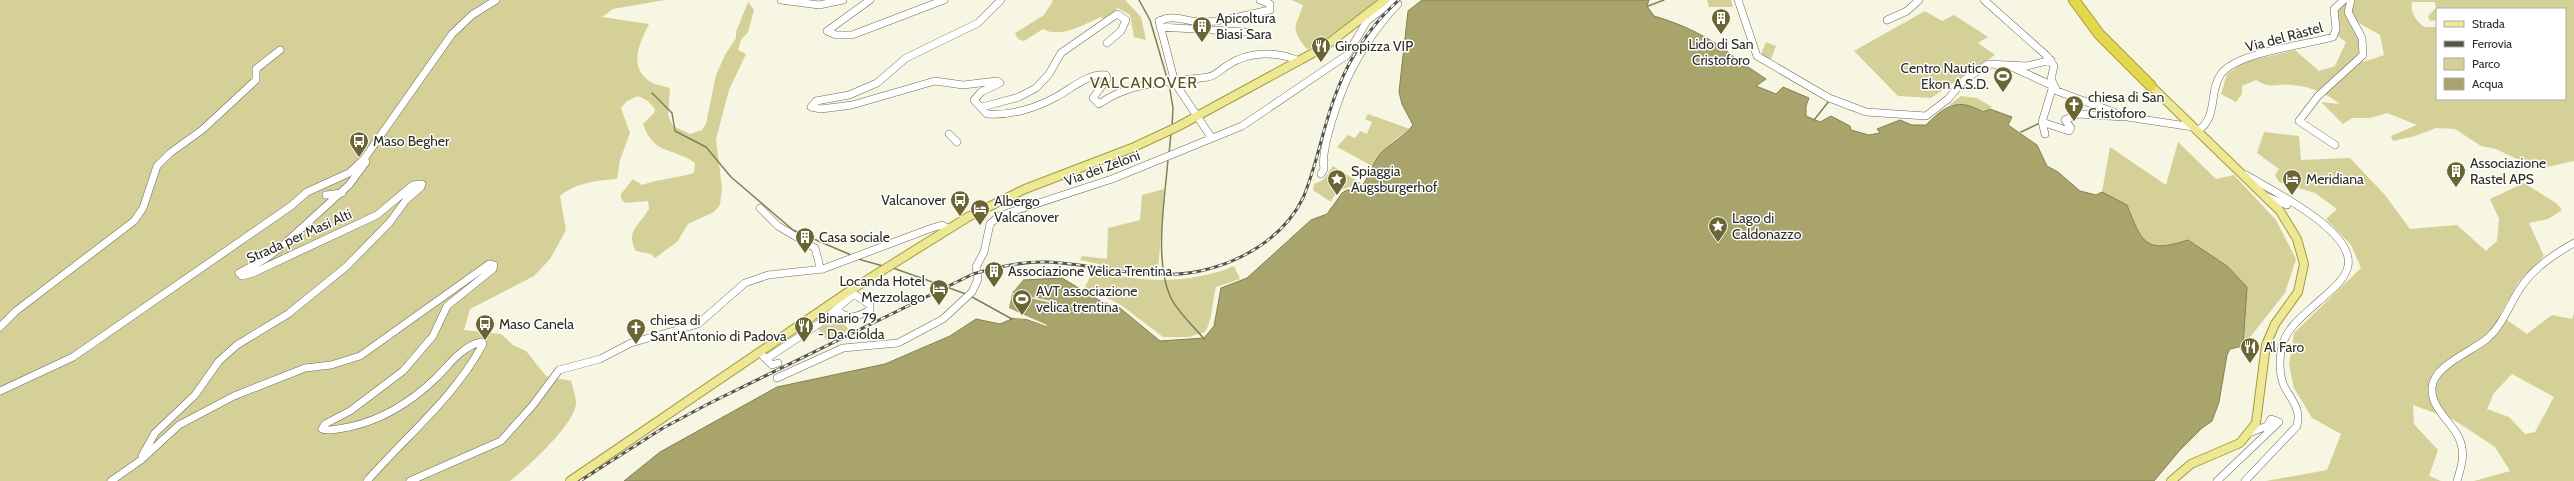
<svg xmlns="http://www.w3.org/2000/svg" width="2574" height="481" viewBox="0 0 2574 481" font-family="Cabin,sans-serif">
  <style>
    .green { fill: #d4d098; fill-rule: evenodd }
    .water { fill: #a8a46c; stroke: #838057 }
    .pier { fill: #f7f6e2 }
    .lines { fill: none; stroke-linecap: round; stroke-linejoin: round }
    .stream { stroke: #838057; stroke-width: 1.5 }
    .minor-casing { stroke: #6d6c5a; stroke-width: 8 }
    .major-casing { stroke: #a39c3e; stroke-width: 10 }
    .highway-casing { stroke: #a39c3e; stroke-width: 12 }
    .minor { stroke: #fff; stroke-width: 7 }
    .major { stroke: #eee894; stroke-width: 8 }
    .highway { stroke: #e3d84c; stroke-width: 10 }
    .rail-casing { stroke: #55554b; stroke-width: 3 }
    .rail { stroke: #fff; stroke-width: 1.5; stroke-dasharray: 4.5; stroke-linecap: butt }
    .labels { text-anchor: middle; stroke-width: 3; stroke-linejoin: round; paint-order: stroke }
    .poi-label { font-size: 14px; fill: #2d2d25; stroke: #fff; text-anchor: start }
    .street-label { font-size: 14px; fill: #2d2d25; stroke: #fff }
    .quarter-label { font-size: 16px; letter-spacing: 1px; fill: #585316; stroke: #fff }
  </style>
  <rect width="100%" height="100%" fill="#f7f6e2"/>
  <!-- green -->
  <path class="green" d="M0 0H665L613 9 602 17 649 24C640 42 628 66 649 81 654 85 664 86 670 88L668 115 673 126 690 134 702 130 706 124 716 75 725 55 736 38V32L748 2 754 10 748 32 741 40 738 50 746 54 729 90 716 139 722 188 720 205 714 212 688 224 677 242 655 258 651 254 636 251C625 231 639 226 649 209L648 201 625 203 621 199V194L633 179 642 185C659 179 676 178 694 173L695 163C673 147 654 156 643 124L654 113 655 109 648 101 638 96 627 101 621 108 630 133 620 160 617 179C596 181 577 182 560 196L566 230 550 259 534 276 470 309 464 330 501 334 513 345 526 351 546 376 571 381C573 388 576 396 576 403 576 423 526 469 510 481H0Z
    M1051 0H1125L1141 17 1146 40 1134 37 1130 15 1118 8 1105 19 1101 17C1084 24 1060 39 1043 29L1024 41 1018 39 1015 33 1044 15 1053 1Z
    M1291 0H1377L1324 45 1307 49C1289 28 1296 27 1303 5Z
    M1707 0H1731L1733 7H1709Z
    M2346 0H2574V161L2538 169 2496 149 2481 146 2455 129 2436 128 2415 136 2393 141 2391 136 2417 125 2387 113 2370 118H2352L2343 124 2321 102 2340 104C2326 93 2309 86 2291 85 2275 84 2271 89 2256 80L2242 86V94L2236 102 2221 94 2227 74 2244 62 2295 50 2319 71 2335 66 2346 42 2338 36 2336 8ZM2412 2H2435L2436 8 2428 16 2430 21 2437 20V9H2565V99H2437V27H2424C2416 20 2410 13 2412 2ZM2359 23 2380 35 2384 55 2363 62 2360 41 2351 26Z
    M1925 11 1942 21 1954 15 1988 37 1978 43 1995 55 1931 98 1898 96 1854 51Z
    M1766 42 1776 46 1771 59 1760 56Z
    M1961 96 1977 98 1992 107 1983 112 1960 104 1949 105Z
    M1368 114 1410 129C1398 137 1376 152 1374 167L1337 147 1348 135 1355 138 1360 131 1367 134 1372 122 1365 119Z
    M2264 132 2299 136 2301 160 2350 158 2385 195 2410 229 2457 225 2486 251 2497 241 2499 219 2490 199 2524 183 2556 203 2562 210 2548 219 2529 223 2544 256 2519 281 2500 315 2527 334 2552 315 2572 319 2574 313V481H2474L2510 471 2495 447 2454 420 2413 405 2414 424 2438 450 2429 476 2441 481H2266L2327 470 2341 434 2312 418 2294 388 2289 365 2294 333 2361 268 2351 245 2326 219 2337 209 2315 193 2279 182 2275 175 2279 169 2257 153ZM2512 374 2554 397 2535 432 2525 434 2509 417 2487 409 2494 393Z
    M2178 142 2216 179 2234 175 2276 220 2296 259 2285 293 2243 346 2247 287 2227 266 2188 240C2145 254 2142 243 2127 205L2102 192 2110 147 2166 185Z
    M1333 166 1364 185 1361 188C1349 184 1335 191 1331 202L1313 190 1314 184 1323 180Z
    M1164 189 1158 273 1114 268V275C1154 283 1196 282 1234 266L1240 279 1216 287C1212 302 1213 319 1205 332L1189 337H1163L1121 305 1085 287 1092 273 1108 275V266L1080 260 1082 256 1107 259 1108 228 1140 220 1142 195Z
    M839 317 849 330 828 342 818 329Z"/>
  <!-- water -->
  <path class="water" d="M1422 0H1649L1647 6 1654 16C1682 24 1712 38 1734 57V65L1748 67 1766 79 1756 86 1776 94 1783 87 1809 98 1806 106V116L1820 122 1831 116 1850 126 1851 130 1869 135 1880 133 1877 129 1900 120 1912 125H1926C1945 106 1957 97 1983 112L1990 109 2012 117 2008 125 2037 145 2047 166 2058 172 2080 191 2096 195 2102 192 2127 205C2142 243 2145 254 2188 240L2227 266 2247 287 2243 346 2230 349 2227 355 2219 402 2212 421 2202 428 2180 450 2154 481H624L660 452 777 387 885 364 950 336 976 319 1000 324 1014 318H1022L1046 326 1009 308 1011 294 1052 302 1012 293 1023 280 1062 278 1102 302 1120 308 1160 341 1204 338 1214 326 1221 288 1247 278 1311 220 1327 214 1342 193 1347 190 1357 191C1369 180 1371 166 1380 154 1390 143 1405 136 1413 125L1402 104 1399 92 1408 11Z"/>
  <!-- pier -->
  <path class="pier" d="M1021 279 1023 280 1012 293 1052 301V303L1012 294 1009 308 1047 325 1046 326 1027 319 1014 318 1012 317 1023 316 1007 309 1010 292Z"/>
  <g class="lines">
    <!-- stream -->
    <path class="stream" d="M1139 0 1150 20 1167 78
      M1648 6 1664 0
      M1169 84 1173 108 1172 126
      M652 93 672 113 675 131 706 147 731 177 793 230 851 255
      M1814 120 1829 101
      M2021 132 2040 123
      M1169 154 1171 133
      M1168 159C1165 199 1154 259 1170 296 1177 312 1193 325 1204 339
      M858 259 883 266
      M893 268 966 294
      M972 297 1012 319"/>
    <!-- minor casing -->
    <g class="minor-casing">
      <path id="minor" d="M781 0 819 5 843 0
        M870 0 827 31 836 35H852L944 0
        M1001 0 978 23 906 58 877 83 849 95 816 101 811 107 821 109 852 105 935 81 963 85 997 81 1000 83 981 92 974 100 987 114C1010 116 1036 108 1056 97 1071 89 1088 73 1106 75L1107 79 1093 98 1099 104C1133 80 1168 83 1208 77 1216 76 1221 69 1228 65 1249 51 1277 51 1299 61
        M1738 0 1757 56 1829 98 1866 112 1926 116 1948 99 1964 80 1988 64 2027 66 2051 60
        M1984 0 2047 56 2054 66 2051 79 2057 91 2127 117 2193 127
        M1887 20 1907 11 1919 0
        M1160 27 1245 32
        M2012 67 2053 86
        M982 107 1019 97 1036 88 1049 74 1061 53 1117 14 1126 20 1121 31 1107 43
        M2042 122 2069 131 2071 128 2065 120 2078 114 2123 117
        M2042 122 2053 86
        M2042 122 2045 134
        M2197 131C2219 118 2208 92 2221 74 2237 52 2306 45 2333 37L2336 29 2334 9 2344 0
        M949 134 957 142
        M1211 137 1175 83 1159 21C1177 13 1187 23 1205 22 1227 21 1249 14 1270 10V4L1260 0
        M2335 145 2299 121 2318 96 2363 55 2362 38 2348 12 2351 0
        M326 195 342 193
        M2265 196 2287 205
        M760 208 778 226 815 248 820 267 823 269
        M836 310C850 320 855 318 870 310V305L854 294
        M0 327 16 311 134 221 143 208 157 166 170 153 202 130 256 80V69L280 50
        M763 356 772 365 778 363
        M766 359 820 323 854 294 851 290
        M777 378 843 348 898 343 943 319 972 292 978 279 976 267 984 252 990 224 999 216 1112 179 1242 126 1347 55 1367 21 1393 1 1398 4C1381 21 1365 45 1353 67 1342 87 1320 148 1324 169L1321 174
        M0 391 73 357 291 206 307 192 349 173 364 159 452 34 472 15 496 0
        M142 456 155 433 195 395 219 361 237 345 288 314 347 266 390 222 406 200 421 187 422 184 413 185 377 215 253 273 242 276 239 273 265 259 281 247 349 185 366 162 364 159
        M111 481 141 460 179 425 234 396 305 368 331 365 360 356 489 264 494 265 493 269 447 306 433 336 403 371 350 411 325 424 322 429C330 432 341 428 349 427 382 420 412 401 436 378 450 364 461 347 481 342L483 344C454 398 407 435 367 481
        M410 481 501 441 533 405 559 370 600 359 631 343 698 324 745 283 768 275 823 269 929 229 942 225 949 229
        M2217 481 2279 422 2271 419 2267 426 2249 433
        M2245 481 2297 426C2301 409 2293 402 2285 388 2279 376 2279 359 2282 346 2287 327 2304 315 2318 302 2329 292 2345 281 2348 266 2355 231 2271 190 2246 175
        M2457 481C2460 470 2464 460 2462 448 2459 425 2430 412 2432 387 2434 365 2473 351 2488 338 2502 325 2509 306 2519 290 2532 269 2553 255 2574 243"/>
    </g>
    <!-- major casing -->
    <g class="major-casing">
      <path id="major" d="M2151 86 2280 211 2297 239 2304 264 2298 292 2275 324 2266 345 2256 423 2240 443 2191 464 2171 481
        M570 481 851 290 968 217 1025 189 1132 148 1177 127 1324 47 1385 0"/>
    </g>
    <!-- highway casing -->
    <g class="highway-casing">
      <path id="highway" d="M2074 0 2099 34 2151 86"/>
    </g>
    <!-- minor -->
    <use href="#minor" class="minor"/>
    <!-- major -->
    <use href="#major" class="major"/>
    <!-- highway -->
    <use href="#highway" class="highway"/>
    <!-- rail casing -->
    <g class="rail-casing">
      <path id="rail" d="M580 481 663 428 710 403 973 274C997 267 1022 261 1047 262 1098 264 1149 282 1200 271 1242 262 1284 237 1303 198 1318 163 1323 124 1338 88 1352 53 1371 25 1399 0"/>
    </g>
    <!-- rail -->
    <use href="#rail" class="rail"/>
  </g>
  <!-- icons -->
  <defs>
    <g id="building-pin" transform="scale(1)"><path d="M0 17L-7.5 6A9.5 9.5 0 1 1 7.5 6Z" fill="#6a6532" stroke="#fff"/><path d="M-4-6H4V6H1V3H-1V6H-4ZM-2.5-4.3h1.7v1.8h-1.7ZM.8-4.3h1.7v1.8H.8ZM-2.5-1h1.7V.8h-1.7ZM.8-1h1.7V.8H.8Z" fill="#fff"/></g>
    <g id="restaurant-pin" transform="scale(1)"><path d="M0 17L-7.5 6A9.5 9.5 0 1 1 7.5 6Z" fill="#6a6532" stroke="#fff"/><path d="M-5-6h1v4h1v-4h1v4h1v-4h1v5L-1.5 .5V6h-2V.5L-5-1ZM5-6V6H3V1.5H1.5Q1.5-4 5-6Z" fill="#fff"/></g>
    <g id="stadium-pin" transform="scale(1)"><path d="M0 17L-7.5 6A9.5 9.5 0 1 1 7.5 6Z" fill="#6a6532" stroke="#fff"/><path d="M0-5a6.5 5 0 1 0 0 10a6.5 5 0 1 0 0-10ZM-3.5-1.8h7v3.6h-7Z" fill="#fff"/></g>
    <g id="church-pin" transform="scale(1)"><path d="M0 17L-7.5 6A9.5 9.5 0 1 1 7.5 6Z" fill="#6a6532" stroke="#fff"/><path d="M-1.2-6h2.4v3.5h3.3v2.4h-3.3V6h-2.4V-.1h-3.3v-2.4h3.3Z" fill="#fff"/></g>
    <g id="bus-pin" transform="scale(1)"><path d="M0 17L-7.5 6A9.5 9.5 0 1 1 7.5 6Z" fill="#6a6532" stroke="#fff"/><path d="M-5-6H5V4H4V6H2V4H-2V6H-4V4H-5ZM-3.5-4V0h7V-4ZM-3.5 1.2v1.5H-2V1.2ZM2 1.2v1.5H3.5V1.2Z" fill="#fff"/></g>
    <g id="sight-pin" transform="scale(1)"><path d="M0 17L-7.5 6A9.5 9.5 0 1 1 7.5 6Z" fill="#6a6532" stroke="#fff"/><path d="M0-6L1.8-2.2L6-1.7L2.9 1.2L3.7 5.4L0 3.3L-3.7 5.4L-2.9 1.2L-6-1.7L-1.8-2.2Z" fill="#fff"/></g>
    <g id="hotel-pin" transform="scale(1)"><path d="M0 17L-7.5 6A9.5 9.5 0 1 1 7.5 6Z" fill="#6a6532" stroke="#fff"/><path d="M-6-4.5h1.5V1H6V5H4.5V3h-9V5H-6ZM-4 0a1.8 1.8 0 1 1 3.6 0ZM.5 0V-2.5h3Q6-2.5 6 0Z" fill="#fff"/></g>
  </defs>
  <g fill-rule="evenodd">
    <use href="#building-pin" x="1721" y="18"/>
    <use href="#building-pin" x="1202" y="26"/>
    <use href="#restaurant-pin" x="1321" y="46"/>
    <use href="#stadium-pin" x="2003" y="76"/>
    <use href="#church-pin" x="2074" y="105"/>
    <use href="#bus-pin" x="359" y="141"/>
    <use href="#building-pin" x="2456" y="171"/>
    <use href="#sight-pin" x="1337" y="179"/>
    <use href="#hotel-pin" x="2292" y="179"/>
    <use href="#bus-pin" x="960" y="200"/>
    <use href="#hotel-pin" x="980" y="209"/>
    <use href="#sight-pin" x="1718" y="226"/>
    <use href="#building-pin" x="805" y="237"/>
    <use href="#building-pin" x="994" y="271"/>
    <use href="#hotel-pin" x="939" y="289"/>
    <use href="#stadium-pin" x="1022" y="299"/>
    <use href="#bus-pin" x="485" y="324"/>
    <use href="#restaurant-pin" x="804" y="326"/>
    <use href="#church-pin" x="636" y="328"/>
    <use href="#restaurant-pin" x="2250" y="347"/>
  </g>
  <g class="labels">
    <!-- poi labels -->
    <g class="poi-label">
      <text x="1216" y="23">Apicoltura<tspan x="1216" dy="16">Biasi Sara</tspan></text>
      <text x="1721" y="49" text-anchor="middle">Lido di San<tspan x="1721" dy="16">Cristoforo</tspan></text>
      <text x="1335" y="51">Giropizza VIP</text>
      <text x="1989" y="73" text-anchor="end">Centro Nautico<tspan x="1989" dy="16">Ekon A.S.D.</tspan></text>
      <text x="2088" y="102">chiesa di San<tspan x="2088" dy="16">Cristoforo</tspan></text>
      <text x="373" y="146">Maso Begher</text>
      <text x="2470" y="168">Associazione<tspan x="2470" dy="16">Rastel APS</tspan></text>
      <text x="1351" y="176">Spiaggia<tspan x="1351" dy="16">Augsburgerhof</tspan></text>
      <text x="2306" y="184">Meridiana</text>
      <text x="946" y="205" text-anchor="end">Valcanover</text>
      <text x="994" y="206">Albergo<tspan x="994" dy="16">Valcanover</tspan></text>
      <text x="1732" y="223">Lago di<tspan x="1732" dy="16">Caldonazzo</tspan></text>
      <text x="819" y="242">Casa sociale</text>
      <text x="1008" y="276">Associazione Velica Trentina</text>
      <text x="925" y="286" text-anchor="end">Locanda Hotel<tspan x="925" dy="16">Mezzolago</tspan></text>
      <text x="1036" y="296">AVT associazione<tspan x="1036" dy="16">velica trentina</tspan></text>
      <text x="818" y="323">Binario 79<tspan x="818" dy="16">- Da Ciolda</tspan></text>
      <text x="650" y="325">chiesa di<tspan x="650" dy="16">Sant'Antonio di Padova</tspan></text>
      <text x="499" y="329">Maso Canela</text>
      <text x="2264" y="352">Al Faro</text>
    </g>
    <!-- street labels -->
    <g class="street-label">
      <text transform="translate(2284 37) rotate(-15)" y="5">Via del Ràstel</text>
      <text transform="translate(1102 168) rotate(-20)" y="5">Via dei Zeloni</text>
      <text transform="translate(299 236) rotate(-24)" y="5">Strada per Masi Alti</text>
    </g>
    <!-- quarter labels -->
    <g class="quarter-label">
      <text x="1144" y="88">VALCANOVER</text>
    </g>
  </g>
  <!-- legend -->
  <rect x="2436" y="8" width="130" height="92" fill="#ffffff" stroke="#ababa8"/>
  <rect x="2444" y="21" width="20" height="6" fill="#eee894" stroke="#ababa8"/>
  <text x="2472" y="28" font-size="12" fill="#2d2d25">Strada</text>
  <rect x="2444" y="41" width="20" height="6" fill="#55554b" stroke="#ababa8"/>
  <text x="2472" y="48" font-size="12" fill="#2d2d25">Ferrovia</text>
  <rect x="2444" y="58" width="20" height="12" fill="#d4d098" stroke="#ababa8"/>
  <text x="2472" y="68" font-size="12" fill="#2d2d25">Parco</text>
  <rect x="2444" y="78" width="20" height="12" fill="#a8a46c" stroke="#ababa8"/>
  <text x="2472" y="88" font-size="12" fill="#2d2d25">Acqua</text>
</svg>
